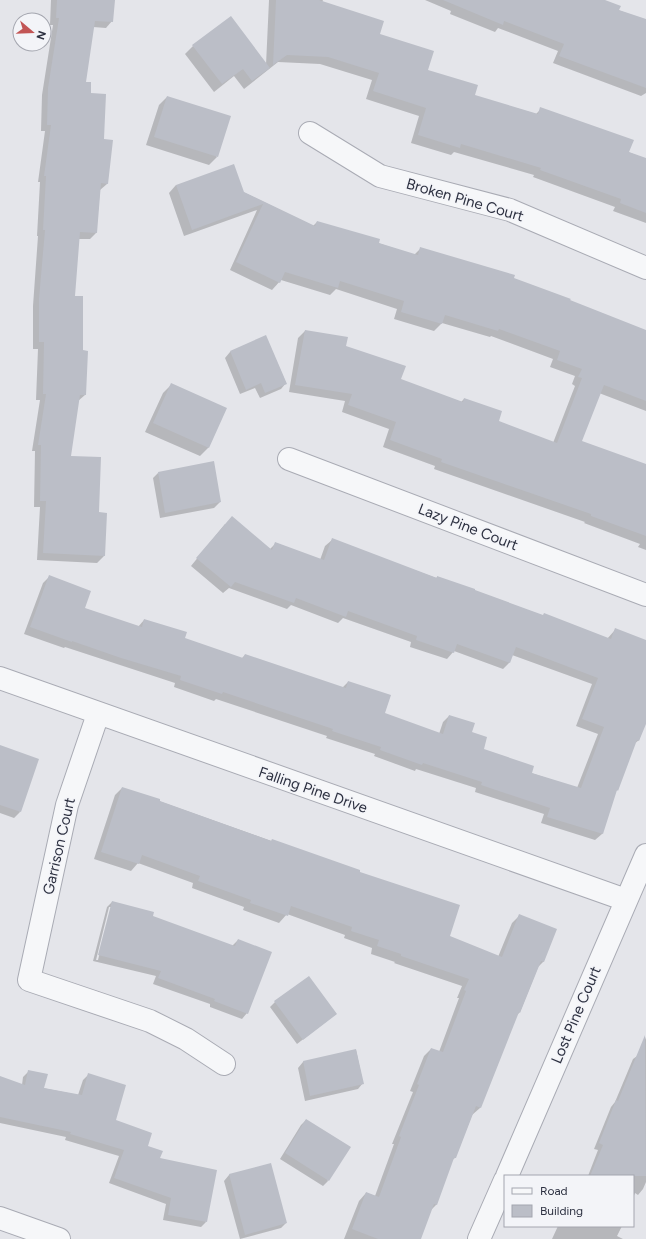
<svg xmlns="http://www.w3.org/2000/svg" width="646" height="1239" viewBox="0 0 646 1239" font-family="Figtree,sans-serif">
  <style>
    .shadow { fill: #0003; fill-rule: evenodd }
    .building { fill: #bbbec7 }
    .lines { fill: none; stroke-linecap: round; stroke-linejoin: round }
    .street-casing { stroke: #a9abb4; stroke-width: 24 }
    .street { stroke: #f6f7f9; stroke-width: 22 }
    .labels { text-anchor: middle; stroke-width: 3; stroke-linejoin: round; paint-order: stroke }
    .street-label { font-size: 15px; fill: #2d3141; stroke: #f3f4f8 }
  </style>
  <rect width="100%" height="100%" fill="#e4e5ea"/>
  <!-- shadow -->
  <path class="shadow" d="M51 0H114L112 21 106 28 93 27 85 83 90 94 103 140 107 184 100 190 96 233 90 239H78L74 297 82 351 85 395 78 401 70 457 98 513 104 556 97 563 37 560 40 507H34L35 451H32L40 400H36L38 349H33V306L38 236H37L40 182H38L45 131H41L42 95 53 25H50Z
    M269 0H323L322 2 379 35 427 70 474 96 536 114 541 109 628 152 646 159V223L613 211 615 207 533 177 534 175 454 152 451 155 411 143 419 116 366 99 372 80 320 64 278 62 244 89 234 76 214 92 185 54 193 46 266 65Z
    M425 0H603L618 10 646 21V93L641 96 553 63 558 51 498 28 495 32 450 14 451 11Z
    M167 97 217 157 209 165 146 145 159 105Z
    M176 185 243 192 313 226 317 222 378 243 414 255 421 248 513 279 646 331V411L599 393 580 442 646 465V550L638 547 640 544 584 523 585 522 434 469 435 466 383 447 389 429 342 412 345 401 289 392 298 338 305 331 345 346 400 380 461 402 464 399 497 421 553 443 575 386 572 384 575 376 550 367 553 359 491 336 490 337 442 323 434 331 394 319 397 309 336 289 330 295 281 280 272 290 230 270 257 210 184 236 169 193Z
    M266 337 286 383 281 389 260 398 255 388 240 394 225 358 230 352Z
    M171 385 225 409 208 448 200 456 145 432 163 393Z
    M158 473 220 502 214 508 160 518 153 478Z
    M225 524 270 549 276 543 320 560 325 546 332 540 436 578 437 577 607 639 615 630 646 641V721L639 740 634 744 617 790 615 792 602 834 595 840 541 823 544 814 475 792 476 788 416 769 415 771 374 756 375 754 326 738 327 736 216 699 214 701 174 687 175 683 65 647 64 648 24 634 43 583 49 577 83 608 138 627 144 620 183 639 241 659 245 655 342 688 348 682 383 714 439 734 443 722 449 716 470 733 482 750 531 773 577 788 598 734 576 726 592 684 512 655 509 663 503 669 454 651 447 659 410 647 411 642 343 618 338 623 291 605 287 609 229 588 223 593 191 566Z
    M0 746 20 812 14 818 0 813Z
    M122 788 359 872 448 936 498 957 512 923 519 916 544 961 538 967 520 1012 516 1016 480 1108 472 1115 455 1158 452 1160 436 1205 431 1210 420 1239H344L359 1201 366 1193 375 1196 394 1144H392L413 1092 410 1091 424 1056 431 1049 439 1052 459 998H457L462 986 394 963 395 962 371 954 372 948 344 938 345 935 287 914 279 923 243 910 244 907 192 888 193 883 138 863 131 871 94 859 115 795Z
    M112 902 232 946 238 940 247 1013 242 1019 210 1007V1004L153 984 156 976 93 961 107 907ZM109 907H111L98 960H96Z
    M275 1002 336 1014 297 1044 270 1007Z
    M646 1037V1182L643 1189 638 1195 635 1193 633 1198V1176H588L598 1150 594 1149 611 1107 615 1102 633 1059 640 1054Z
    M356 1050 363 1083 358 1089 305 1101 298 1068 303 1062Z
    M29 1071 43 1088 78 1095 83 1080 89 1074 114 1121 147 1146 159 1159 206 1222 201 1227 163 1220 166 1204 109 1183 119 1156 65 1140 66 1137 0 1123V1077L22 1085 23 1077Z
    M306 1120 328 1181 323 1186 280 1159 301 1125Z
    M270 1164 286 1223 281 1228 240 1239 224 1181 229 1175Z
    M558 1226H622L617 1236 623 1239H552Z"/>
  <!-- building -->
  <path class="building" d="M57 0H115L113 22 95 21 86 82H91V93L106 94 104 139 113 140 108 184 101 183 97 233 80 232 75 296H83V350L88 351 86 395H80L71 456 101 457 99 512 107 513 105 556 43 553 46 501H40L41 445H38L46 394H43L44 342H39V299L45 230H43L46 176H44L51 125H47L48 88 59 18H56Z
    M276 0H319L384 21 380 34 434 51 428 70 478 85 475 95 538 114 540 107 634 140 629 152 646 158V213L620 203 621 199 540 170 541 168 461 144 460 148 418 135 426 108 373 91 379 73 328 57 287 55 273 65Z
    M443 0H605L621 6 619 10 646 19V88L559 56 564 44 504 21 503 25Z
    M231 16 270 68 252 81 243 69 222 84 192 45Z
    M167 96 231 116 218 157 154 137Z
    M234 164 244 192 315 226 317 221 380 239 379 243 418 255 420 247 515 275 514 278 571 299 570 300 646 330V401L604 385 582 441 646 464V536L591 516V514L441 462 442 459 390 440 396 422 348 405 352 394 295 385 305 330 348 337 346 346 406 366 401 379 463 402 464 398 502 411 499 421 557 443 582 378 578 377 582 369 557 360 560 351 499 329 498 331 445 315 442 324 401 312 404 301 340 281 338 288 285 272 280 283 236 262 263 204 192 230 176 185Z
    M266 335 287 384 265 393 261 383 246 390 230 351Z
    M171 383 227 408 209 448 153 423Z
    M214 461 221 502 165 513 158 472Z
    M232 516 272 550 275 542 324 560 332 538 437 578V576L475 589V590L543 615 544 613 611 639 615 628 646 640V724L639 741 637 740 618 791 617 790 603 834 547 817 550 808 481 785 482 782 423 763 422 765 380 750 381 747 332 731 333 729 223 692 222 694 180 680 181 676 121 658 72 641V642L30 627 49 575 91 591 85 608 142 627 144 619 187 632 185 638 243 658 245 654 346 688 348 681 391 695 385 713 443 734 449 715 475 723 472 732 487 737 484 749 534 766 532 773 581 788 604 727 582 719 598 678 516 647 510 663 457 644 454 653 416 640 417 636 348 611 346 617 296 598 294 603 235 582 231 587 196 558Z
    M0 745 39 759 21 812 0 805Z
    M122 787 160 799V801L271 841 272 839 360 870V872L460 905 450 936 502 957 519 914 557 929 544 962 541 961 520 1013 519 1012 481 1108 476 1106 456 1158H454L437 1205 434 1204 421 1239H378L352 1229 366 1192 379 1197 401 1137 399 1136 419 1085 417 1084 431 1048 443 1052 466 991 464 990 469 979 401 956V954L377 946 379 940 351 931 352 927 291 906 288 916 250 903 251 900 198 881 200 876 142 855 139 864 101 852Z
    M112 901 154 912 153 916 235 946 238 939 272 952 248 1014 214 1001 215 999 158 978 161 971 98 955Z
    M309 976 337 1014 303 1040 274 1001Z
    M645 1035 646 1176H590L603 1145 599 1143 616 1100 618 1101Z
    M356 1049 364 1084 310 1096 303 1061Z
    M28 1070 48 1074 44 1088 82 1095 88 1073 126 1085 116 1120 152 1133 148 1146 163 1151 160 1158 217 1170 207 1222 168 1215 171 1198 114 1178 124 1150 70 1134 71 1132 0 1117V1076L25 1085Z
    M306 1119 351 1147 329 1181 285 1153Z
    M271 1163 287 1223 245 1235 229 1174Z"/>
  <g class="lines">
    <!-- street casing -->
    <g class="street-casing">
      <path id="street" d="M310 133 380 176 510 210 646 268
        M289 459 646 595
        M0 678 626 900
        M98 714 67 805 29 980 150 1021 186 1039 224 1064
        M507 1176 646 855
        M0 1218 59 1239
        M479 1239 505 1180"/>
    </g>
    <!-- street -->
    <use href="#street" class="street"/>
  </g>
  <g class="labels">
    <!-- street labels -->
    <g class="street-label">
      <text transform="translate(465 200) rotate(16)" y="5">Broken Pine Court</text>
      <text transform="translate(468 527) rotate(21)" y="5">Lazy Pine Court</text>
      <text transform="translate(313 790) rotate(19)" y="5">Falling Pine Drive</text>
      <text transform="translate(59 846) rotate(-77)" y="5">Garrison Court</text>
      <text transform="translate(576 1015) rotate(-67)" y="5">Lost Pine Court</text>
    </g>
  </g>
  <!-- legend -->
  <rect x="504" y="1175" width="130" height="52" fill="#f3f4f8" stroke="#a4a6af"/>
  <rect x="512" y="1188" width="20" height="6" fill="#f6f7f9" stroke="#a4a6af"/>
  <text x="540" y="1195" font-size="12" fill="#2d3141">Road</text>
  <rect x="512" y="1205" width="20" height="12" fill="#bbbec7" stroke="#a4a6af"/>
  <text x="540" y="1215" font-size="12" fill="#2d3141">Building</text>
  <!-- north arrow -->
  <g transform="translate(32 32) rotate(109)"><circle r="19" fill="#f3f4f8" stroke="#a4a6af"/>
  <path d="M0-3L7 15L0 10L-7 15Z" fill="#c25555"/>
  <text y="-6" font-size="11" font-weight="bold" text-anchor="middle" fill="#2d3141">N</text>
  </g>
</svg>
